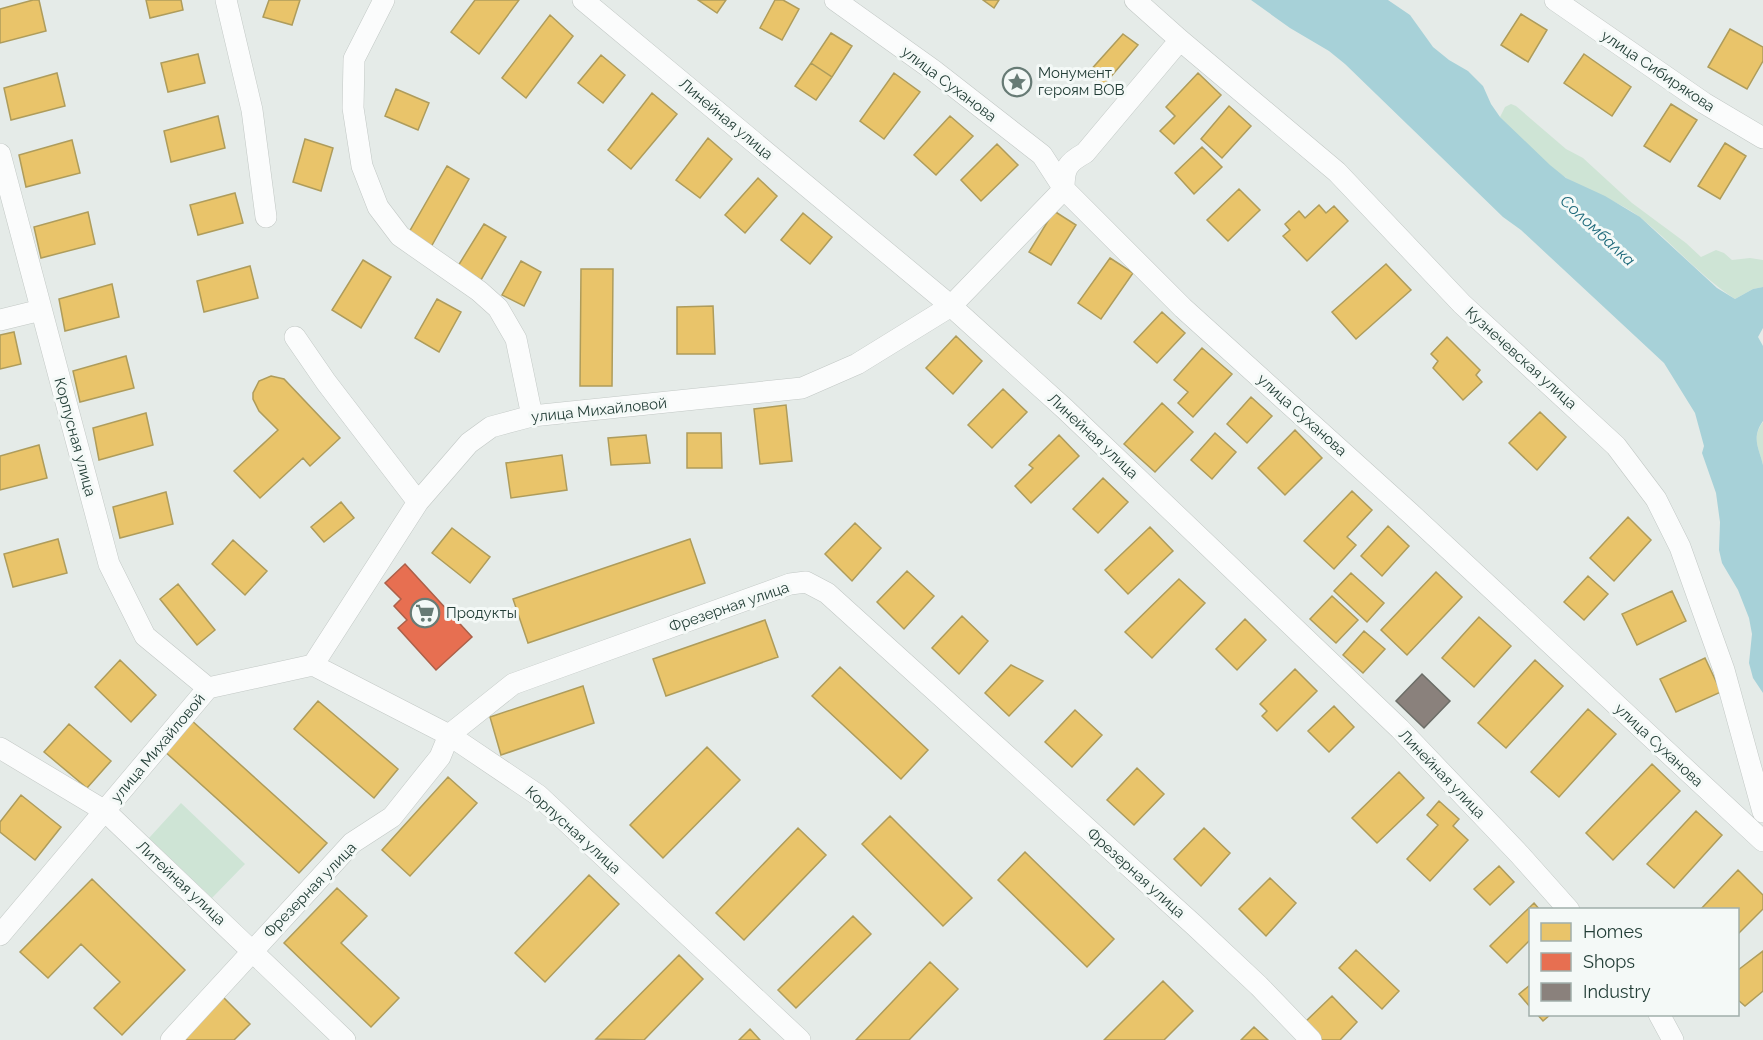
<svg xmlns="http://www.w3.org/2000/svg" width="1763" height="1040" viewBox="0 0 1763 1040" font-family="Raleway,sans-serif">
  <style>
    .green { fill: #cee4d5 }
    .water { fill: #a7d1d8 }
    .homes { fill: #e9c46a; stroke: #ae9c5b; stroke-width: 1.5 }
    .shops { fill: #e76f51; stroke: #ac6049; stroke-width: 1.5 }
    .industry { fill: #8a817c; stroke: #6b6d67; stroke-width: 1.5 }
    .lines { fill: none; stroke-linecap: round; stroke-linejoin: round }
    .minor-casing { stroke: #c2c8c5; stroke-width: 22 }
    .minor { stroke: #fbfcfc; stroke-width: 21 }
    .labels { text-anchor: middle; stroke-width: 6; stroke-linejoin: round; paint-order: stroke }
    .street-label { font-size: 15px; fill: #233e37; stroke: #f4f9f7 }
    .poi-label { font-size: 15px; fill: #233e37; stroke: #f4f9f7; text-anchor: start }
    .water-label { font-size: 16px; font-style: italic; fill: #1d697a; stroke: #f4f9f7 }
  </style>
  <rect width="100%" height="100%" fill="#e5ebe8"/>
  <!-- green -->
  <path class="green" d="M1511 104 1516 106 1566 149 1583 158 1632 203 1686 243 1701 257 1716 250 1724 253 1732 260 1750 258 1763 260V287L1753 289 1735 299C1700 276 1673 244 1641 218 1619 201 1592 193 1568 179 1543 164 1521 138 1500 117L1505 107Z
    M1763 422V465C1759 448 1751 438 1763 422Z
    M181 803 245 864 212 898 149 838Z"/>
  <!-- water -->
  <path class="water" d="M1251 0H1388L1410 15 1433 47 1449 60 1468 71 1483 86 1491 104 1500 117 1550 165 1566 178 1605 196 1640 217 1717 288 1735 299 1753 289 1763 287V328L1758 337 1763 346V421C1751 438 1759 448 1763 465V693L1753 678 1749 663 1752 634 1749 618 1738 590 1722 563 1719 550 1720 522 1716 493 1702 453 1704 446 1695 413 1664 363 1521 230 1503 217 1345 64 1329 51 1290 28Z"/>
  <!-- homes -->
  <path class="homes" d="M33 0H39L46 31 0 43V9Z
    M146 0H181L183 10 150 18Z
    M269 0H300L292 25 263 17Z
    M475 0H519L479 54 451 32Z
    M698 0H726L717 13Z
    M775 0H783L799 9 782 40 760 28Z
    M983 0H999L994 8Z
    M1521 14 1547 30 1528 62 1501 45Z
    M550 15 573 36 526 98 502 78Z
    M1730 29 1763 47V61L1747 89 1708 67Z
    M831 33 852 46 832 77 811 63Z
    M1123 34 1138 45 1103 86 1088 73Z
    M198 54 205 83 168 92 161 63Z
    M1584 54 1631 87 1612 116 1564 83Z
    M601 55 625 75 603 103 578 83Z
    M811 63 832 77 816 100 795 86Z
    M57 73 65 106 11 120 4 88Z
    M894 73 920 92 884 139 860 121Z
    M1198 73 1221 95 1174 144 1160 131 1175 116 1166 107Z
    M396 89 429 103 418 130 385 116Z
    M652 93 677 114 631 169 608 150Z
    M1671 104 1697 120 1670 162 1644 146Z
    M1229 106 1251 126 1222 158 1201 139Z
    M218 116 225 148 171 162 164 131Z
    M950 116 973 136 936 175 914 155Z
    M708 138 732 159 700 198 676 180Z
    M305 139 333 148 321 191 293 182Z
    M72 140 80 173 26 187 19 155Z
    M1725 143 1746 156 1720 199 1698 186Z
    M997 144 1018 165 981 201 961 180Z
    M1202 147 1222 167 1194 194 1175 173Z
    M447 166 469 179 431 247 408 234Z
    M758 178 777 196 745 233 725 215Z
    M1239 189 1260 210 1228 241 1207 220Z
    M235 193 243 223 198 235 190 205Z
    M1319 205 1326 213 1334 206 1348 221 1307 261 1283 236 1290 230 1285 224 1299 211 1305 218Z
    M1054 211 1076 225 1051 265 1029 252Z
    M88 212 95 244 41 258 34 227Z
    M803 213 832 237 810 264 781 240Z
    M484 224 506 237 481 280 458 266Z
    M1110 258 1133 273 1101 319 1078 303Z
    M363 260 391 277 361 328 332 310Z
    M521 261 541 272 524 306 502 295Z
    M1386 264 1411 290 1356 339 1332 312Z
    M250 266 258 298 204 312 197 281Z
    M581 269H613L612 386H580Z
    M112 284 119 317 65 331 59 299Z
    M437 299 461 312 439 352 415 338Z
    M713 306 715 354H677V307Z
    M1162 312 1185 333 1157 363 1134 342Z
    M14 332 21 364 0 369V335Z
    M956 336 982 361 953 394 926 368Z
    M1447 337 1480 370 1476 375 1482 382 1463 400 1433 368 1438 361 1431 354Z
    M1202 348 1232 374 1193 417 1178 403 1188 392 1174 380Z
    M126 356 134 388 80 402 73 371Z
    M271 376 284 379 340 438 310 466 303 458 260 498 234 471 278 430 259 411 253 399V393L259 381Z
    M1003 389 1027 412 992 448 968 425Z
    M1251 397 1272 416 1247 443 1227 424Z
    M1162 403 1193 432 1155 472 1124 444Z
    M786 405 792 461 760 464 754 409Z
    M1540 412 1566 437 1537 470 1509 443Z
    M146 413 153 445 99 460 93 428Z
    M1295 430 1322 458 1285 495 1258 468Z
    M687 433H721L722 468H687Z
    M1215 433 1236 452 1212 479 1191 460Z
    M646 435 650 463 611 465 608 438Z
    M1059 435 1079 456 1031 503 1015 486 1033 468 1029 465Z
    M39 445 47 478 0 490V456Z
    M562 455 567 490 511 498 506 463Z
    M1103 478 1128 502 1098 533 1073 509Z
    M1352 491 1372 510 1347 537 1356 545 1334 569 1304 541Z
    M166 492 173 524 120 538 113 507Z
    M341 502 354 518 324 542 311 527Z
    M1628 517 1651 540 1614 581 1590 558Z
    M855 523 881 548 852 581 825 554Z
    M1388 526 1409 546 1382 576 1361 556Z
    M1150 527 1173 551 1128 594 1105 570Z
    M452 528 490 557 470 583 432 553Z
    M58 539 67 573 13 587 4 554Z
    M690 539 705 583 528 643 513 599Z
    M233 540 267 571 245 595 212 564Z
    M907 571 934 596 904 629 877 602Z
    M1436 572 1462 597 1407 655 1381 630Z
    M1351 573 1384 603 1367 622 1334 591Z
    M1588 576 1608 594 1584 620 1564 602Z
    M1179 579 1205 603 1152 658 1125 632Z
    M178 584 215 630 197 645 160 599Z
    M1672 591 1686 621 1637 645 1622 614Z
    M1332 596 1358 620 1336 643 1310 619Z
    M962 616 988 641 959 674 932 648Z
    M1479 617 1511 646 1474 687 1442 658Z
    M1245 619 1266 640 1237 670 1216 649Z
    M765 620 778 657 666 696 653 659Z
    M1364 631 1385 649 1363 673 1343 655Z
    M1705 658 1721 692 1676 712 1660 679Z
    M120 660 156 695 131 722 95 687Z
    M1535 660 1563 686 1506 748 1478 723Z
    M1011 665 1043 681 1009 716 985 693Z
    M840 667 928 750 901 779 812 696Z
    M1295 669 1317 691 1277 731 1262 716 1267 711 1260 704Z
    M583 686 594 723 501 755 490 717Z
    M318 701 398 769 374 798 294 729Z
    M1334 706 1354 727 1329 752 1308 731Z
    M1588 709 1616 734 1559 797 1531 772Z
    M1075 710 1102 735 1072 767 1045 742Z
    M190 719 327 843 299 873 162 749Z
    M69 724 111 761 87 788 44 752Z
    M707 747 740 780 663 858 630 825Z
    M1652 764 1680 791 1613 860 1586 833Z
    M1137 768 1164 794 1134 825 1107 800Z
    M1399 772 1424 798 1377 843 1352 818Z
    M448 777 477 803 410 876 382 850Z
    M21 795 61 827 35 860 0 832V822Z
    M1439 801 1459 819 1453 826 1468 840 1430 881 1407 859 1438 825 1427 815Z
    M1696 811 1722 835 1674 888 1647 864Z
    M890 816 972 898 943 926 862 844Z
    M798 828 826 855 744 940 716 913Z
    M1204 828 1230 853 1201 886 1174 859Z
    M1025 852 1114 939 1087 967 998 880Z
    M1499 866 1514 882 1490 905 1474 889Z
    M1738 870 1763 895V909L1738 934V910H1700Z
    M589 875 619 904 545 982 515 953Z
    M1270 878 1296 903 1266 936 1239 909Z
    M92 879 185 970 122 1035 94 1008 120 982 81 944 48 978 20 952Z
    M337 888 367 916 341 943 399 998 371 1027 284 943Z
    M1534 903 1540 910H1530V940L1507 963 1490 946Z
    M853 916 871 934 796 1008 778 990Z
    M1356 950 1399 991 1382 1009 1339 968Z
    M1763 951V991L1745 1006 1738 1000V970Z
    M679 955 703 979 644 1040 596 1039Z
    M930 962 958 989 909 1040H856Z
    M1163 981 1193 1011 1164 1040H1104Z
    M1530 985V1007L1519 994Z
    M221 995 250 1024 234 1040H176Z
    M1332 996 1357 1022 1340 1040H1319L1303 1024Z
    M1537 1014H1551L1543 1021Z
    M1254 1027 1268 1040H1241Z
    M750 1029 760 1040H739Z"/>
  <!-- shops -->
  <path class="shops" d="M405 564 472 637 436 670 398 628 407 620 394 606 401 599 385 583Z"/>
  <!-- industry -->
  <path class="industry" d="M1422 674 1450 701 1424 728 1396 701Z"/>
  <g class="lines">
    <!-- minor casing -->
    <g class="minor-casing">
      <path id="minor" d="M226 0 252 110 266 217
        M384 0 354 59 353 108 362 166 378 207 400 236 479 291 498 308 516 339 532 416
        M583 0 951 306 1065 409 1400 729 1520 855 1569 910
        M835 0 933 70 1042 155 1064 189 1183 308 1410 513 1763 841
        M1135 0 1180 40 1337 172 1462 304 1616 446 1656 499 1680 547 1724 670 1763 812
        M1555 0 1704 103 1763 138
        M0 154 109 564 145 636 208 688
        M0 320 41 310
        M295 337 326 382 418 502
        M313 665 449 735 538 795 800 1040
        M0 748 105 811 345 1040
        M0 935 208 688 313 665 418 502 469 443 491 427 532 416 802 388 857 364 951 306 1064 189C1064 168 1067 163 1085 153L1180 40
        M1659 1014 1673 1040
        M171 1040 352 843 392 817 440 757 449 735 513 684 790 584 806 582 827 593 1194 925 1259 986 1311 1040"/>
    </g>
    <!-- minor -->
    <use href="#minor" class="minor"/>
  </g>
  <!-- icons -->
  <defs>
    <g id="sight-ring" transform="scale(1.5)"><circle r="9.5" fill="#f4f9f7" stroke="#677b75" stroke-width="1.5"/><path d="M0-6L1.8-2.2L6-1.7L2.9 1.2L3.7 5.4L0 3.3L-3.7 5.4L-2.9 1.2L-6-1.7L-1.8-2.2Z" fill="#677b75"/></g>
    <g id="supermarket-ring" transform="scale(1.5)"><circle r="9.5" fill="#f4f9f7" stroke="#677b75" stroke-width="1.5"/><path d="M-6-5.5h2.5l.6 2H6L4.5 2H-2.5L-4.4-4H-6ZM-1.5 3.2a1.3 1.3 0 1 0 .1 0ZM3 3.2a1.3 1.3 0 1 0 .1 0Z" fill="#677b75"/></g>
  </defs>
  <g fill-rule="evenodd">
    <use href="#sight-ring" x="1017" y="82"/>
    <use href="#supermarket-ring" x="425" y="613"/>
  </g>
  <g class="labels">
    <!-- street labels -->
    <g class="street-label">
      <text transform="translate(1658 71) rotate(34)" y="5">улица Сибирякова</text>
      <text transform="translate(949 84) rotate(37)" y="5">улица Суханова</text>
      <text transform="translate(726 119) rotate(40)" y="5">Линейная улица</text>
      <text transform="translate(1521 358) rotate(42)" y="5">Кузнечевская улица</text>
      <text transform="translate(599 410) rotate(-6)" y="5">улица Михайловой</text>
      <text transform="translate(1302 415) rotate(42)" y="5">улица Суханова</text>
      <text transform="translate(1093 436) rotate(43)" y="5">Линейная улица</text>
      <text transform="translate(75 437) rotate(75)" y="5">Корпусная улица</text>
      <text transform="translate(729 607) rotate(-19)" y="5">Фрезерная улица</text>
      <text transform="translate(1659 745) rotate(43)" y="5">улица Суханова</text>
      <text transform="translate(158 748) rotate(-50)" y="5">улица Михайловой</text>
      <text transform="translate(1442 774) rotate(46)" y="5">Линейная улица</text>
      <text transform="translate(573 830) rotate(42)" y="5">Корпусная улица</text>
      <text transform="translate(1136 873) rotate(42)" y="5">Фрезерная улица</text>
      <text transform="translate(181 883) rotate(43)" y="5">Литейная улица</text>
      <text transform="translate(310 890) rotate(-46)" y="5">Фрезерная улица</text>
    </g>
    <!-- poi labels -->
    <g class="poi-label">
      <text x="1038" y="78">Монумент<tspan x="1038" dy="17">героям ВОВ</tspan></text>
      <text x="446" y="618">Продукты</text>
    </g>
    <!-- water labels -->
    <g class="water-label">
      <text transform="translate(1598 230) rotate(43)" y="6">Соломбалка</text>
    </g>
  </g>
  <!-- legend -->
  <rect x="1529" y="908" width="210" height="108" fill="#f4f9f7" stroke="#a0aeaa" stroke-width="1.5"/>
  <rect x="1541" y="923" width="30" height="18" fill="#e9c46a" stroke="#a0aeaa" stroke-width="1.5"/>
  <text x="1583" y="938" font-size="18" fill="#233e37">Homes</text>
  <rect x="1541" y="953" width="30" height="18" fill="#e76f51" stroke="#a0aeaa" stroke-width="1.5"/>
  <text x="1583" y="968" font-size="18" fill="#233e37">Shops</text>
  <rect x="1541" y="983" width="30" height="18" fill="#8a817c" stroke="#a0aeaa" stroke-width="1.5"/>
  <text x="1583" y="998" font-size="18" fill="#233e37">Industry</text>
</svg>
